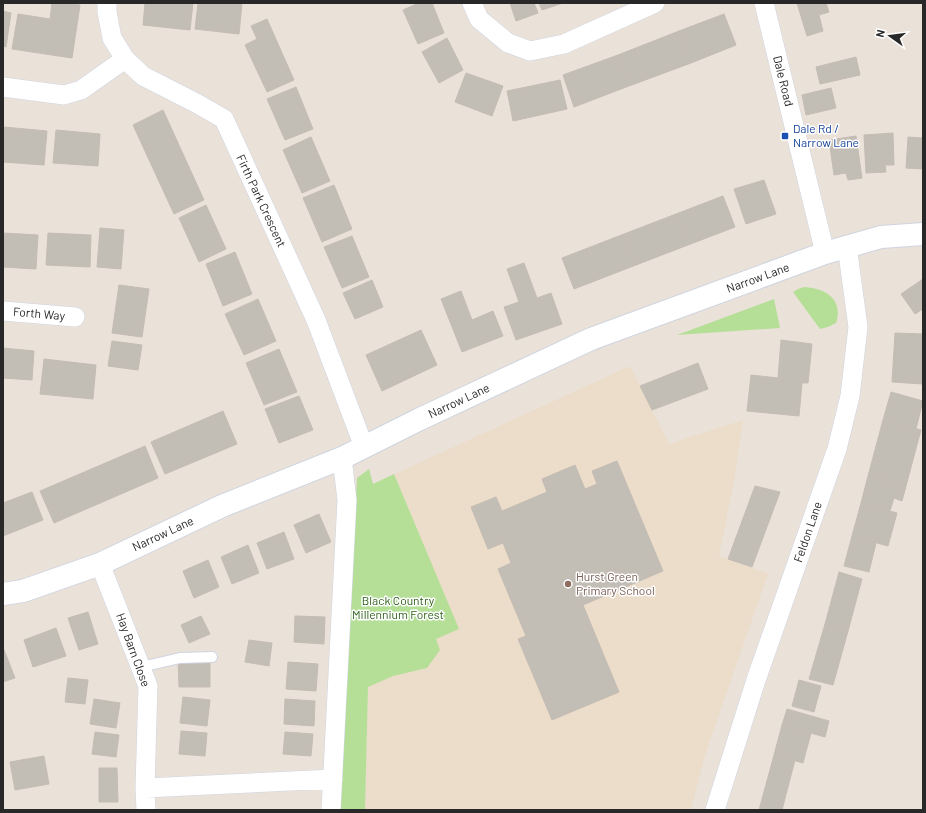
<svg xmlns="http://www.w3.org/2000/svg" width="926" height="813" viewBox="0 0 926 813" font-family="Barlow,sans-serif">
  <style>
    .education { fill: #ebddc9 }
    .green { fill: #b5df97 }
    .building { fill: #c2bdb5; stroke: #c5bdb4 }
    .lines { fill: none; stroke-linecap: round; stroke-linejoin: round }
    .service-casing { stroke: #cfd4e0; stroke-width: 12 }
    .minor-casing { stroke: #cfd4e0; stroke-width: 20 }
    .secondary-casing { stroke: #cfd4e0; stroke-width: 24 }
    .service { stroke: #fff; stroke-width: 10 }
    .minor { stroke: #fff; stroke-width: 19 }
    .secondary { stroke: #fff; stroke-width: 22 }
    .transit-dot { fill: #1a4fb4; stroke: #fff; stroke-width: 1.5 }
    .education-dot { fill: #8d6e63; stroke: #fff; stroke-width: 1.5 }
    .labels { text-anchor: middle; stroke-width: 3; stroke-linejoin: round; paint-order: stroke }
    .street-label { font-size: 12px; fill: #282828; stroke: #fff }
    .transit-label { font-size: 12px; fill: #164399; stroke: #fff; text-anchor: start }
    .education-label { font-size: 12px; fill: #785e54; stroke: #fff; text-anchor: start }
    .park-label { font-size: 12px; fill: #2f601c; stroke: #fff }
  </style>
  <rect width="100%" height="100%" fill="#eae1d9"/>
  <!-- education -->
  <path class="education" d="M630 366 669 444 743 420 734 481 719 556 768 574 705 755 691 810H365L373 484Z"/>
  <!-- green -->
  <path class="green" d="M804 287C825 288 844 299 836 323L828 327 820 329 793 292 798 289Z
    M774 299 780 328 677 335Z
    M369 469 373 484 394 474 459 629 436 639 440 650 427 668 393 676 368 687 365 810H339L357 478Z"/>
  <!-- building -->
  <path class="building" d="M52 3H65L80 5 72 58 12 49 18 14 50 19Z
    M145 3H193L190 30 143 25Z
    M198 3H242L239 34 195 29Z
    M419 3H432L444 33 418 44 403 10Z
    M510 3H534L538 13 516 21Z
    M539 3H563L542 10Z
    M797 3H826L829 12 819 15 823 31 807 36Z
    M3 11 11 13 6 47 3 46Z
    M724 14 736 45 691 63 679 31Z
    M267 19 294 80 267 92 245 45 257 39 251 26Z
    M679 31 691 63 629 86 618 55Z
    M447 38 463 70 439 83 422 52Z
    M618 55 629 86 574 107 563 75Z
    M856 57 860 75 820 84 816 67Z
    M466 73 503 86 492 116 455 102Z
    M560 80 567 109 513 121 507 91Z
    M296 87 313 129 285 140 267 99Z
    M831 88 836 108 806 115 802 95Z
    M163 110 204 200 174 214 133 125Z
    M4 127 47 131 44 165 3 162Z
    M56 130 100 134 98 166 53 163Z
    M893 133 894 165H885L886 172 866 173 864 135Z
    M856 136 862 178 848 180 846 173 834 175 829 140Z
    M311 137 330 181 302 193 283 150Z
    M908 137 923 138V169L906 168Z
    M764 180 776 214 746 224 734 189Z
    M334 185 352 229 322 242 303 198Z
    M723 196 735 227 688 245 676 214Z
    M206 205 226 249 199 262 179 218Z
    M676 214 688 245 636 265 624 234Z
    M100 228 124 230 121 269 97 267Z
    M3 233 38 235 36 269 3 267Z
    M48 233 91 235 90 267 46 265Z
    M624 234 636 265 574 289 562 258Z
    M352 236 369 277 342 288 324 247Z
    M235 252 252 294 223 306 206 264Z
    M524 263 537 298 551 293 562 324 516 340 504 307 519 302 507 269Z
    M923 279V309L915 314 901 294Z
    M372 280 383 307 355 319 343 293Z
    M119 285 149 289 142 337 112 333Z
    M461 291 472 320 493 311 503 336 462 352 441 299Z
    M258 299 276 341 244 355 225 314Z
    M421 330 437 365 382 391 366 355Z
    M895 333 923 334V384L892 382Z
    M781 340 812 344 808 383H802L799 416 747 411 751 375 778 378Z
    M112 341 142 345 138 370 108 366Z
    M3 348 34 351 32 380 3 378Z
    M279 349 297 392 264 405 246 363Z
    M44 359 96 365 93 399 40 394Z
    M698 363 708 389 652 410 640 386Z
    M891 392 923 401 916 429 883 420Z
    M299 396 313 430 279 443 265 409Z
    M223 411 237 444 165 474 151 442Z
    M883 420 921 430 906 486 868 476Z
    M145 446 158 478 54 523 40 491Z
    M617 461 663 571 583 605 619 692 552 720 518 639 526 636 498 569 511 563 503 543 488 549 471 507 496 497 502 511 547 492 542 479 575 465 585 489 597 484 592 471Z
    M868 476 906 486 902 501 894 498 890 511 861 503Z
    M755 486 780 492 752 567 728 559Z
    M32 492 43 520 3 536V503Z
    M861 503 897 513 888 546 852 536Z
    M319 514 331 542 306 553 294 525Z
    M284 532 294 559 267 569 257 543Z
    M852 536 876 543 869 572 844 566Z
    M248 545 259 573 232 584 221 557Z
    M208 560 219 587 194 598 183 571Z
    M839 572 862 579 848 631 825 624Z
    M88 612 98 644 79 650 68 618Z
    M201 616 210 634 189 643 181 625Z
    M295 616 325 617 324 644 294 642Z
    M825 624 848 631 833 685 809 679Z
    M56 628 66 656 33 667 24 640Z
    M249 640 272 643 269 666 245 662Z
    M3 647 15 678 3 682Z
    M178 660H210V687H179Z
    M288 662 318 664 316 691 286 689Z
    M68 678 88 680 85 704 65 702Z
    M799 680 821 686 814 712 792 706Z
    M183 697 210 700 207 726 180 723Z
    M94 699 120 703 116 728 90 724Z
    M285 699 315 701 314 726 284 724Z
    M787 709 829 721 825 737 782 725Z
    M782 725 811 733 803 763 774 755Z
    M181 731 207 733 205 756 179 754Z
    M95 732 119 735 116 757 92 754Z
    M285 732 313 734 311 756 283 754Z
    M774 755 795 760 782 810H759Z
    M44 756 49 784 15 790 10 762Z
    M99 768H117L118 802H99Z"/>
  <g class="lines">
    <!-- service casing -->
    <g class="service-casing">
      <path id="service" d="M141 667 180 658 212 657"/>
    </g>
    <!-- minor casing -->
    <g class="minor-casing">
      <path id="minor" d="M107 3V12L112 38 125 59 143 76 196 103 224 119 316 320 364 447
        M472 3 479 19 508 43 530 51 564 44 655 3
        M764 3 825 253
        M3 87 64 95 81 90 125 59
        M3 311 75 317
        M100 564 148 686 145 788 146 810
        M145 788 333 779
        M331 810 347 500 342 458
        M715 810 756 680 837 449 850 396 858 327 847 246"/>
    </g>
    <!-- secondary casing -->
    <g class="secondary-casing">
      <path id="secondary" d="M3 594 23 591 100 564 222 506 342 458 420 419 591 339 825 253 881 237 923 234"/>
    </g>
    <!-- service -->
    <use href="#service" class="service"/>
    <!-- minor -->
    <use href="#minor" class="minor"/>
    <!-- secondary -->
    <use href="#secondary" class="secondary"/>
  </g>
  <!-- markers -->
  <rect class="transit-dot" x="781" y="132" width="8" height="8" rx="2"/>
  <circle class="education-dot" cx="568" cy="584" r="4"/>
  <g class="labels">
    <!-- street labels -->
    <g class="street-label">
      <text transform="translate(783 81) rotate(76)" y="4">Dale Road</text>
      <text transform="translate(261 201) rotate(65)" y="4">Firth Park Crescent</text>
      <text transform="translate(758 278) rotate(-20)" y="4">Narrow Lane</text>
      <text transform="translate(39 314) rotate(5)" y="4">Forth Way</text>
      <text transform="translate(459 401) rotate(-25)" y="4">Narrow Lane</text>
      <text transform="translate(808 532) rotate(-71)" y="4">Feldon Lane</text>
      <text transform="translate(163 534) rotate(-25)" y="4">Narrow Lane</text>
      <text transform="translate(133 650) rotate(70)" y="4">Hay Barn Close</text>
    </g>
    <!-- transit labels -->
    <g class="transit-label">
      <text x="793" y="133">Dale Rd /<tspan x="793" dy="14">Narrow Lane</tspan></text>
    </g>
    <!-- education labels -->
    <g class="education-label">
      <text x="576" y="581">Hurst Green<tspan x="576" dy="14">Primary School</tspan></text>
    </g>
    <!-- park labels -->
    <g class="park-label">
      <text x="398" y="605">Black Country<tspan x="398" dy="14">Millennium Forest</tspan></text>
    </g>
  </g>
  <!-- border -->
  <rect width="926" height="813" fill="none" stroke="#282828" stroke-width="8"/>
  <!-- north arrow -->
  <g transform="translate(890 36) rotate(284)" stroke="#ffffff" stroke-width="3" paint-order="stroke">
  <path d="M0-3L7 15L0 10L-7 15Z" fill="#282828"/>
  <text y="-6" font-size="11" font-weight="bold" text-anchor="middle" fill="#282828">N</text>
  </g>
</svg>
